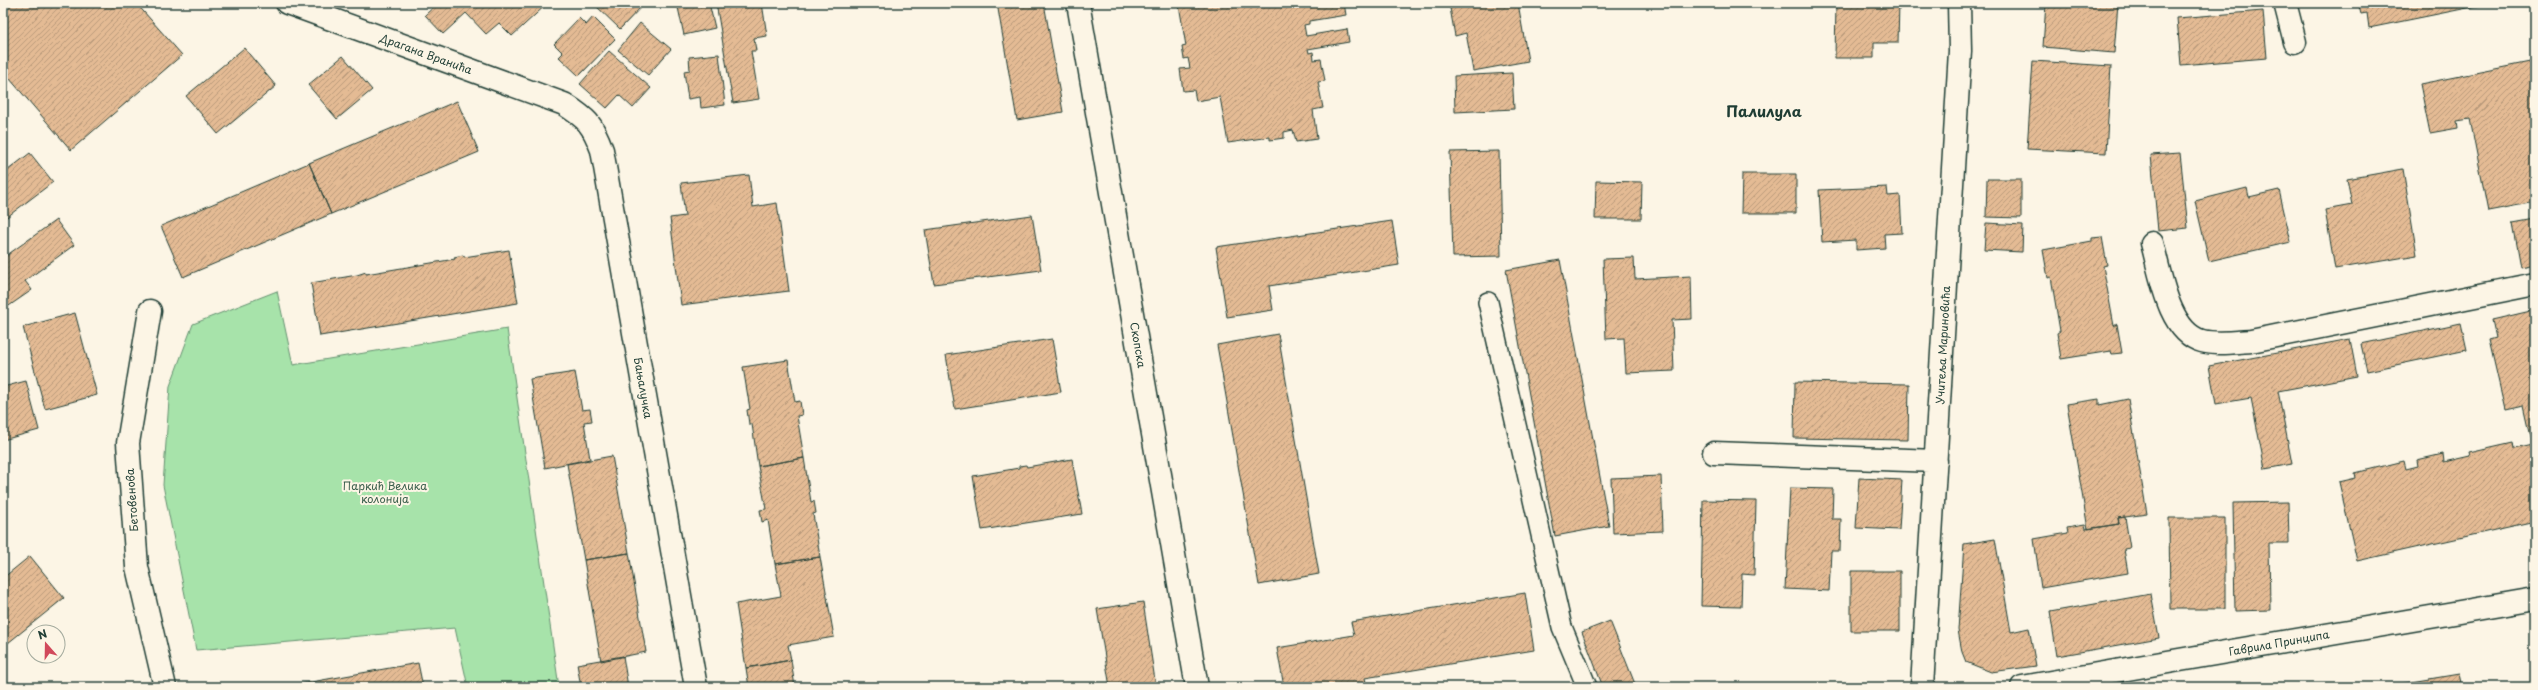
<svg xmlns="http://www.w3.org/2000/svg" width="2538" height="690" viewBox="0 0 2538 690" font-family="'Playpen Sans',sans-serif">
  <style>
    .green { fill: #a7e3aa; stroke: #63906f }
    .building { fill: url(#building-hatch); stroke: #1f3d34 }
    .lines { fill: none; stroke-linecap: round; stroke-linejoin: round }
    .service-casing { stroke: #1f3d34; stroke-width: 22 }
    .minor-casing { stroke: #1f3d34; stroke-width: 25 }
    .service { stroke: #fcf5e5; stroke-width: 19 }
    .minor { stroke: #fcf5e5; stroke-width: 22 }
    .labels { text-anchor: middle; stroke-width: 4; stroke-linejoin: round; paint-order: stroke }
    .street-label { font-size: 11px; fill: #1f3d34; stroke: #fcf5e5 }
    .park-label { font-size: 11px; fill: #3a5e4c; stroke: #fcf5e5 }
    .district-label { font-size: 15px; font-weight: bold; fill: #1f3d34; stroke: #fcf5e5 }
  </style>
  <defs>
    <pattern id="building-hatch" width="6" height="6" patternUnits="userSpaceOnUse"><rect width="6" height="6" fill="#e4bb94"/><path d="M-1 1l2-2M0 6l6-6M5 7l2-2" fill="none" stroke="#b8997a"/></pattern>
  </defs>
  <rect width="100%" height="100%" fill="#fcf5e5"/>
  <filter id="ink" filterUnits="userSpaceOnUse"><feTurbulence type="fractalNoise" baseFrequency=".025" numOctaves="2"/><feDisplacementMap in="SourceGraphic" scale="8" xChannelSelector="R" yChannelSelector="G"/><feConvolveMatrix kernelMatrix="1 2 1 2 8 2 1 2 1" color-interpolation-filters="sRGB"/></filter>
  <g filter="url(#ink)">
    <!-- green -->
    <path class="green" d="M277 291 293 365 507 329 559 687H468L455 628 196 650 163 485 170 386 193 324Z"/>
    <!-- building -->
    <path class="building" d="M3 3H136L182 55 71 150 3 71Z
      M438 3H548L512 36 499 23 486 34 466 13 443 34 425 15Z
      M593 3H645L620 29Z
      M677 3H709L715 28 684 35Z
      M716 3H762L767 36 754 38 756 51H751L759 99 733 103Z
      M997 3H1044L1063 112 1017 120Z
      M1194 3H1344L1346 15 1309 21V24L1304 25 1306 36 1347 29 1349 42 1308 49 1309 53 1313 52 1314 60 1321 59 1325 81 1318 82 1323 108 1313 110 1317 139 1296 142 1293 130 1284 132V138L1270 140V137L1228 143 1220 97 1196 101 1194 90 1183 91 1180 69 1190 68 1188 58 1184 59 1182 47 1186 46 1179 5Z
      M1458 3H1518L1528 61 1473 71 1466 33 1455 36 1450 8 1458 7Z
      M1836 3H1899L1898 43H1874V58H1835Z
      M2046 3H2118L2114 53 2043 47Z
      M2358 3H2492L2369 28 2367 13 2361 14Z
      M2263 11 2267 58 2181 65 2177 18Z
      M593 17 615 39 579 76 559 57 563 53 554 44 579 18 586 25Z
      M640 23 671 49 648 75 618 50Z
      M244 48 276 86 218 134 186 96Z
      M609 51 651 88 633 108 619 95 607 108 580 84Z
      M719 54 725 105 701 108 700 97 688 99 684 71 690 70 689 57Z
      M343 56 372 90 337 119 308 85Z
      M2033 61 2111 66 2106 153 2027 149Z
      M2535 61V202L2488 211 2470 119 2457 121 2458 128 2430 133 2420 84Z
      M1512 73 1514 109 1455 112 1454 76Z
      M457 101 479 152 331 214 309 163Z
      M1499 151 1501 256 1453 257 1450 152Z
      M30 153 53 182 3 220V174Z
      M2180 153 2188 228 2158 231 2151 155Z
      M309 163 331 214 183 277 161 226Z
      M2403 169 2417 255 2335 269 2325 210 2352 205 2347 179Z
      M1742 174H1796V213H1741Z
      M749 175 753 207 777 203 789 291 681 305 670 218 685 216 681 183Z
      M1987 179H2021V218L1986 217Z
      M1596 181 1642 182 1641 219H1595Z
      M1887 187 1888 196 1900 195 1902 233 1884 234 1885 248 1856 250V240L1822 242 1819 190Z
      M2247 188 2249 197 2279 190 2291 242 2209 261 2195 201Z
      M1032 215 1041 270 934 284 925 230Z
      M2535 219V264L2521 267 2513 223Z
      M56 220 74 245 25 281 32 290 3 310V258Z
      M1392 221 1399 265 1269 286 1273 310 1227 317 1216 247Z
      M1986 223 2023 225 2022 252 1984 250Z
      M2102 237 2107 265 2103 266 2114 326 2117 324 2122 353 2112 354 2111 351 2061 359 2057 333 2060 331 2051 277 2048 278 2043 250 2092 241V238Z
      M509 250 518 303 320 336 311 283 357 275 366 272V274L455 259 454 257 463 255 464 257Z
      M1634 258 1635 279 1691 276 1692 319 1672 320 1674 371 1626 373 1624 338 1606 339 1603 259Z
      M1560 260 1609 526 1555 536 1506 270Z
      M2535 310V521L2357 561 2339 482 2356 478 2355 473 2404 461 2406 469 2418 466 2417 460 2443 454 2444 462 2470 456 2469 452 2513 442 2514 449 2532 445 2523 405 2505 409 2489 340 2496 338 2492 320Z
      M75 313 97 395 45 409 23 327Z
      M2461 323 2467 350 2367 371 2361 344Z
      M1278 334 1319 574 1259 585 1217 345Z
      M1052 339 1061 392 955 409 946 355Z
      M2350 339 2357 376 2278 391 2292 464 2265 469 2251 398 2216 404 2209 366Z
      M788 360 795 402 800 401 802 415 797 416 804 458 758 466 752 424H749L747 410 750 409 743 367Z
      M575 372 582 410 590 409 592 421 584 422 590 459 545 468 530 379Z
      M26 381 39 430 3 440V387Z
      M1795 382 1909 384 1908 440 1794 438Z
      M2099 399V405L2128 399 2147 514 2118 518 2119 524 2088 529 2067 404Z
      M612 456 629 553 584 560 567 464Z
      M804 458 811 502 814 501 816 513 813 514 820 557 775 564 768 520 762 522 760 510 766 509 758 466Z
      M1072 459 1082 514 982 530 973 476 1019 468V466L1026 465 1027 467Z
      M1661 476 1663 531 1613 533 1611 478Z
      M1859 478 1902 480 1899 530 1856 528Z
      M1790 488 1833 489 1832 519H1841L1840 551H1831L1829 591 1785 589Z
      M1703 500 1756 501 1754 575 1742 574 1741 607 1701 606Z
      M2288 502 2289 543H2269L2270 610 2235 611 2233 503Z
      M2125 517 2130 548 2124 549 2128 573 2041 588 2034 539 2068 533 2067 527 2085 524 2086 529 2119 524 2118 518Z
      M2169 518H2225V609H2170Z
      M1995 539 2011 632 2029 628 2036 666 1991 672 1966 662 1962 652 1958 630 1964 544Z
      M629 553 646 652 601 661 584 560Z
      M30 556 64 598 3 647V578Z
      M820 557 834 637 788 645 791 660 746 668 736 604 781 596 775 564Z
      M1851 571H1900V631H1851Z
      M1525 593 1534 650 1365 678 1367 687H1284L1277 648 1354 635 1351 622Z
      M2151 594 2159 638 2057 656 2050 612Z
      M1143 602 1156 687H1110L1097 609Z
      M1610 621 1635 684 1628 687H1603L1582 632Z
      M623 656 628 687H581L577 664Z
      M791 660 795 687H749L746 668Z
      M418 663 423 687H283Z
      M2459 674 2462 687H2381Z"/>
    <g class="lines">
      <!-- service casing -->
      <g class="service-casing">
        <path id="service" d="M1488 302 1562 627 1587 687"/>
      </g>
      <!-- minor casing -->
      <g class="minor-casing">
        <path id="minor" d="M287 3 564 104C587 119 592 123 602 150L696 687
          M1078 3 1197 687
          M2285 3 2295 42
          M2152 243C2160 271 2168 332 2202 341 2217 345 2235 342 2251 341L2535 284
          M150 311 128 443 137 567 165 687
          M1714 453 1936 461
          M1922 687 1960 51 1959 3
          M2022 687 2535 599"/>
      </g>
      <!-- service -->
      <use href="#service" class="service"/>
      <!-- minor -->
      <use href="#minor" class="minor"/>
    </g>
  </g>
  <g class="labels">
    <!-- street labels -->
    <g class="street-label">
      <text transform="translate(426 54) rotate(20)" y="4">Драгана Вранића</text>
      <text transform="translate(1138 345) rotate(80)" y="4">Скопска</text>
      <text transform="translate(1943 345) rotate(-87)" y="4">Учитеља Мариновића</text>
      <text transform="translate(643 388) rotate(80)" y="4">Бањалучка</text>
      <text transform="translate(132 500) rotate(-94)" y="4">Бетовенова</text>
      <text transform="translate(2279 643) rotate(-10)" y="4">Гаврила Принципа</text>
    </g>
    <!-- park labels -->
    <g class="park-label">
      <text x="385" y="490">Паркић Велика<tspan x="385" dy="13">колонија</tspan></text>
    </g>
    <!-- district labels -->
    <g class="district-label">
      <text x="1764" y="117">Палилула</text>
    </g>
  </g>
  <!-- margin -->
  <rect width="2538" height="690" fill="none" stroke="#fcf5e5" stroke-width="16"/>
  <rect x="8" y="8" width="2522" height="674" fill="none" stroke="#1f3d34" stroke-width="1.5" filter="url(#ink)"/>
  <!-- north arrow -->
  <g transform="translate(46 644) rotate(340)"><circle r="19" fill="#fcf5e5" stroke="#a4ab9e"/>
  <path d="M0-3L7 15L0 10L-7 15Z" fill="#d1495b"/>
  <text y="-6" font-size="11" font-weight="bold" text-anchor="middle" fill="#1f3d34">N</text>
  </g>
</svg>
